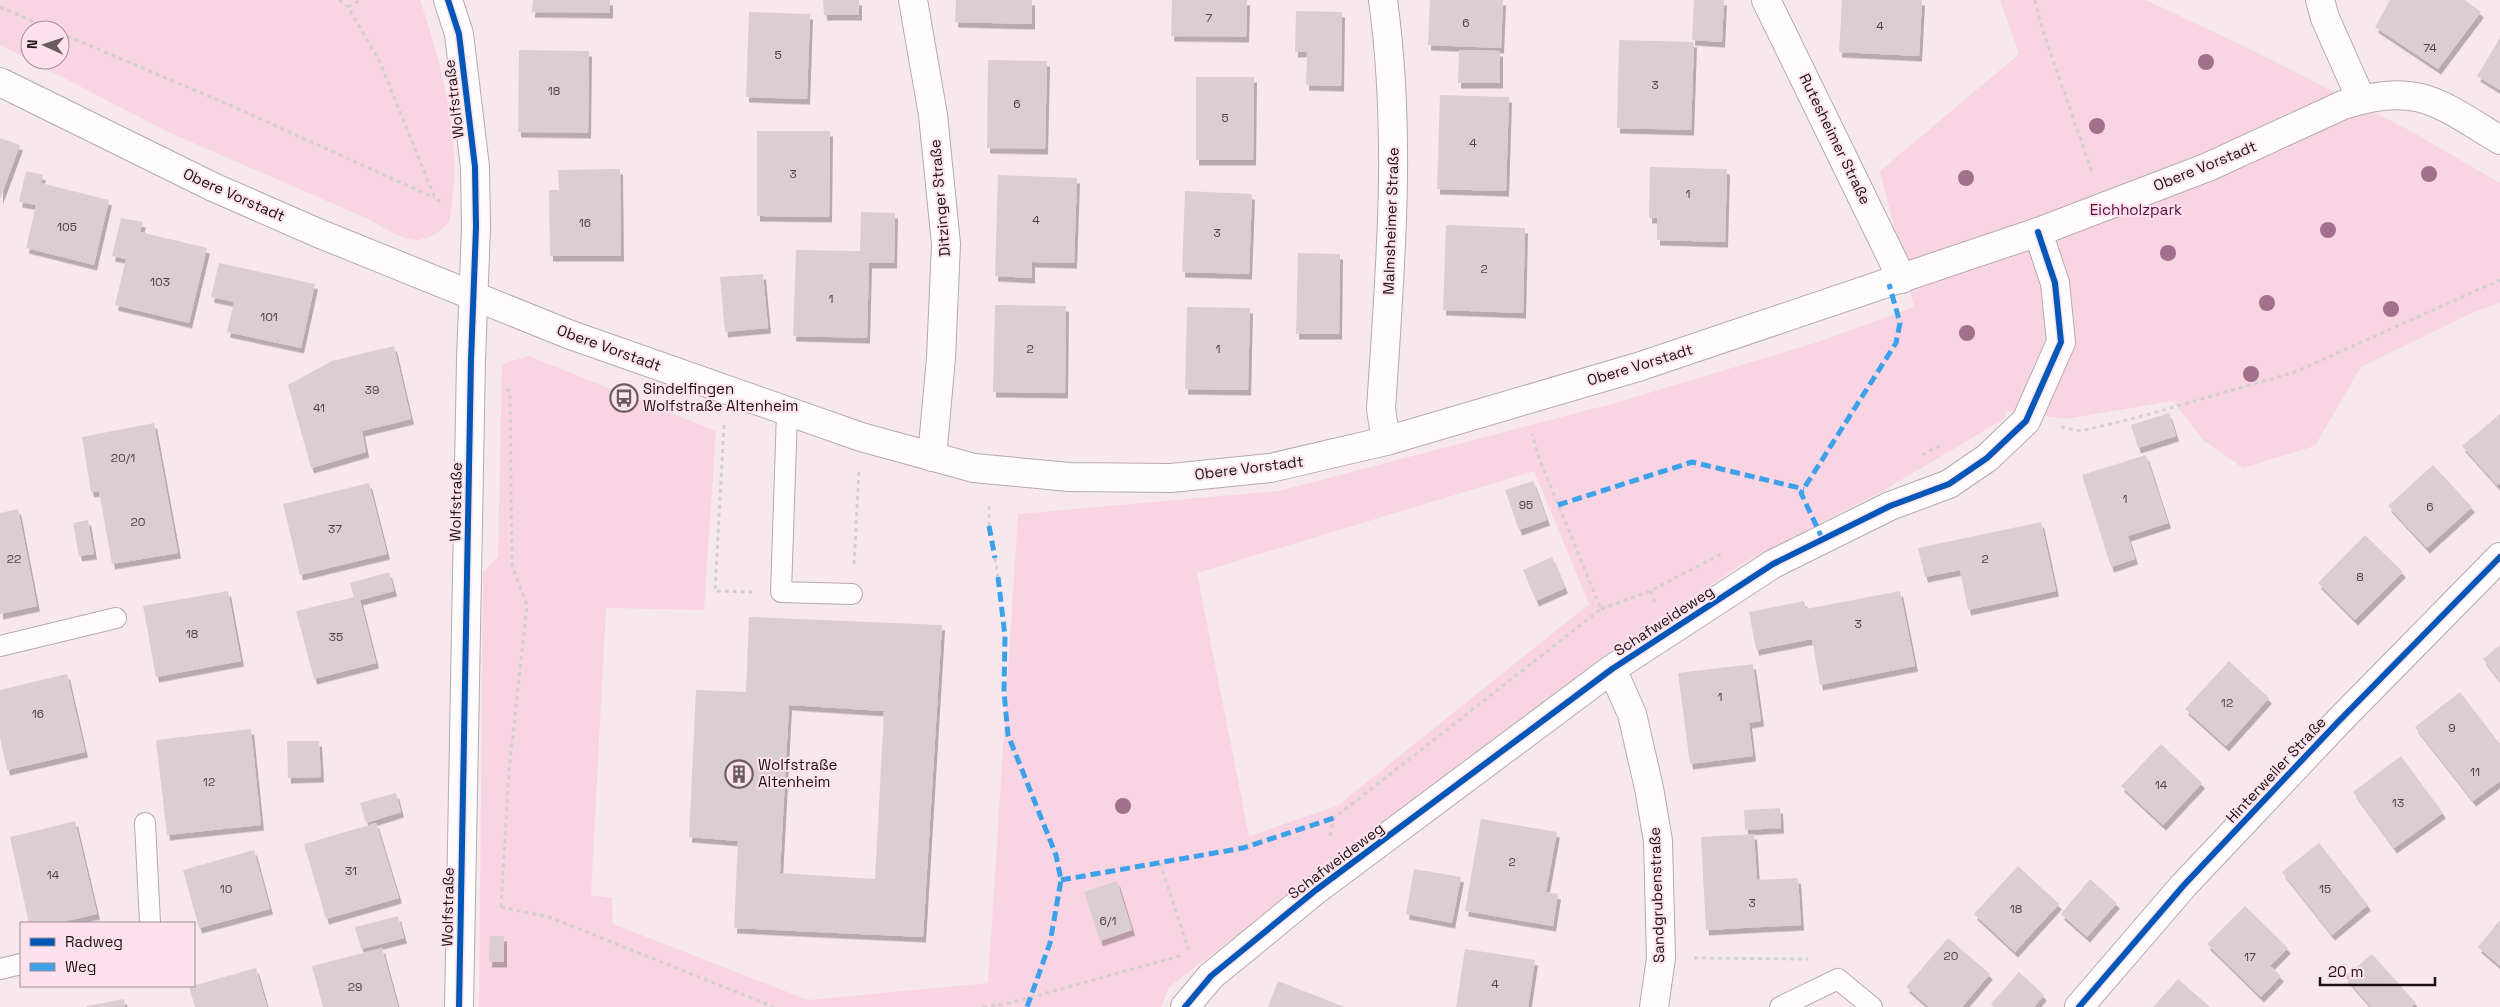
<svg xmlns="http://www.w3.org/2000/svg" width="2500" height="1007" viewBox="0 0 2500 1007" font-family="'Space Grotesk',sans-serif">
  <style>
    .green { fill: #f9d5e4; fill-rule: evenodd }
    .building { fill: #dbced3; fill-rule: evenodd; filter: url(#shadow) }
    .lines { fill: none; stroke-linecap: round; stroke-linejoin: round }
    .lane-casing { stroke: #b6a9af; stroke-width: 22 }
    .street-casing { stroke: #b6a9af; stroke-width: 30 }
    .secondary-casing { stroke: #b6a9af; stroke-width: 30 }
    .path { stroke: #d4d0d2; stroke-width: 3; stroke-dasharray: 4 4; stroke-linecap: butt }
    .lane { stroke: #fefcfc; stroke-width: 20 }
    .street { stroke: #fefcfc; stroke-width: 28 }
    .secondary { stroke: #fefcfc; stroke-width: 28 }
    .quiet { stroke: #3da1ea; stroke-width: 5; stroke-dasharray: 10 5; stroke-linecap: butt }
    .cycleway-casing { stroke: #fde2ed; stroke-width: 9 }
    .cycleway { stroke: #0057b8; stroke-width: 6 }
    .tree { fill: #a2708b }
    .labels { text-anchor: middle; stroke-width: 4; stroke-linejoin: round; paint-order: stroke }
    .number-label { font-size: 12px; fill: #4e4246 }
    .street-label { font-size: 15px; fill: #1c1115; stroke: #fde2ed }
    .park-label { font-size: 15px; fill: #5d0d3a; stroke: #fde2ed }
    .poi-label { font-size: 15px; fill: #1c1115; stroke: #fde2ed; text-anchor: start }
  </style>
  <defs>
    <filter id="shadow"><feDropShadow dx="3" dy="5.5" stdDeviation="0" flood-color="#0004"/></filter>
  </defs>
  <rect width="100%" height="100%" fill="#f7e8ee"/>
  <!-- green -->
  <path class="green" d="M0 0H420C441 62 461 137 452 203 451 208 451 216 449 221 444 231 427 240 417 240 399 239 383 227 368 219L166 131 0 45ZM30 30H60V60H30Z
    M2000 0H2146L2252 50 2407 129 2500 183V303L2474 312 2361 367 2315 446 2243 468 2203 440 2173 401 2065 419 2007 411 2004 419 1886 489 1747 561 1614 649 1169 987 1161 1007H479L483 572 498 557 502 364 529 356 716 431 704 610 606 608 591 895 612 898 613 924 808 1000 988 983 1018 514 1279 491 1615 403 1818 342 1914 307 1880 171 2019 54ZM1534 471 1589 604 1337 806 1249 836 1197 573Z"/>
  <!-- building -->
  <path class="building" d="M533 0H610V13L532 12Z
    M823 0H859V15H824Z
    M956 0H1032V24L955 22Z
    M1172 0H1247L1246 37 1171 36Z
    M1430 0H1503L1501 48 1428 45Z
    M1694 0H1724L1722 42 1692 40Z
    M1842 0H1922L1919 56 1839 52Z
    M2390 0H2465L2481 12 2438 69 2375 27Z
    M1296 11 1342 12 1341 86 1306 85 1307 52H1295Z
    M749 12 810 14 807 99 746 97Z
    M2500 38V90L2477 76Z
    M1619 40 1694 42 1691 130 1617 128Z
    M519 50 589 51 588 133 518 132Z
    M1459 50 1500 51V83H1458Z
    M988 60 1047 61 1045 149 987 148Z
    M1196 77H1254L1253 160H1196Z
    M1440 95 1509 97 1506 191 1437 189Z
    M757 131H830L829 217 757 216Z
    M0 138 20 145 0 199Z
    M1650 167 1727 169 1725 242 1657 240V218H1649Z
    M620 169 621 256H550L549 190H559L558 170Z
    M26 171 43 175 41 183 109 200 94 265 26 248 36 205 19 202Z
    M998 175 1077 178 1074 263 1032 262V278L995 276Z
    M1185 191 1252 194 1249 274 1182 272Z
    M861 212 895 213 894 263H869L867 338 793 336 796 250 860 251Z
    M121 218 143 222 140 232 207 248 189 323 115 305 126 259 112 256Z
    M1446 225 1525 228 1523 313 1443 310Z
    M1298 253 1340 254 1339 334H1296Z
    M219 263 315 284 301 348 227 332 234 302 211 297Z
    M763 274 768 328 725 332 720 277Z
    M995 305 1066 306 1065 393 993 392Z
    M1187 307 1250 308 1248 390 1185 389Z
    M394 346 411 419 362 431 366 452 311 468 288 385 332 361Z
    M2169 413 2176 436 2138 448 2131 425Z
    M2500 414V483L2497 485 2462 446Z
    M154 423 178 553 112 564 99 491 91 492 82 437Z
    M2146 455 2168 523 2128 536 2135 559 2111 567 2082 475Z
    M2433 465 2472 507 2427 548 2388 506Z
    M1533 481 1547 520 1519 530 1505 490Z
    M369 483 387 554 300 575 283 504Z
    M18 509 37 606 0 614V513Z
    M88 520 94 554 79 556 73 523Z
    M2041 522 2056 591 1968 610 1960 570 1925 577 1918 548Z
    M2365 535 2403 572 2355 620 2318 583Z
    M1552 557 1565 588 1536 601 1523 570Z
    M389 572 394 591 360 600 376 663 314 679 296 611 354 597 350 583Z
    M228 591 241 661 156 677 143 606Z
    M1900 591 1915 666 1820 685 1812 639 1756 650 1749 612 1804 601 1806 609Z
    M749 617 942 625 923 937 734 928 738 841 689 837 696 690 746 692ZM789 705 884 711 875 879 780 873Z
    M2500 645V681L2483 659Z
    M2229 661 2269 698 2226 746 2185 709Z
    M1753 664 1761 721 1749 723 1753 756 1690 764 1678 673Z
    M67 674 85 752 7 770 0 738V690Z
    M2460 692 2500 744V781L2473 801 2415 727Z
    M251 729 261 825 167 835 156 740Z
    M287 741H319L321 777 288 778Z
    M2161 744 2202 783 2163 825 2121 786Z
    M2401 756 2443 813 2394 848 2353 792Z
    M396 793 401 812 366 823 360 803Z
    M1780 808 1781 828 1745 830 1744 810Z
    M1481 819 1557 832 1546 892 1558 894 1553 926 1465 911Z
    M75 821 97 914 58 923H29L10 837Z
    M376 823 399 898 326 919 304 844Z
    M1754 834 1757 880 1798 878 1801 925 1706 930 1701 837Z
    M2319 843 2368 905 2332 935 2282 872Z
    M254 850 270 909 199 928 183 870Z
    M2018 866 2059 904 2015 952 1974 914Z
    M1414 869 1461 877 1452 923 1406 914Z
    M2090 879 2117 903 2087 937 2061 914Z
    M1117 881 1132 930 1100 941 1084 892Z
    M2245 906 2288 948 2270 966 2281 976 2261 997 2207 944Z
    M398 916 404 938 361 949 355 927Z
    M2500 920V966L2478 947Z
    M490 936H504V962H489Z
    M1948 938 1990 974 1962 1007H1929L1906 987Z
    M382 948 398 1007H323L312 966Z
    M1465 949 1535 960 1528 1007H1456Z
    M2372 954 2416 1003 2411 1007H2371L2345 977Z
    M256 968 267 1007H195L189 987Z
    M2019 972 2044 995 2034 1007H1994L1991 1004Z
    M2178 979 2210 1007H2153Z
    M1278 981 1345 1007H1268Z
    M124 999 125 1007H87V1006Z"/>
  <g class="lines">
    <!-- lane casing -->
    <g class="lane-casing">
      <path id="lane" d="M787 413 781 592 852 594
        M0 646 116 618
        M145 823 150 923
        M0 969 21 964
        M1780 1007 1838 979 1872 1007"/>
    </g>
    <!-- street casing -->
    <g class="street-casing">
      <path id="street" d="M448 0 459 34 475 167 476 227 471 360 459 1007
        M913 0 933 115 946 244 941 358 932 457
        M1383 0C1402 137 1390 272 1381 409L1386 441
        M1766 0 1902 279
        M2320 0 2325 18 2361 99
        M1612 669 1632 714 1649 788 1658 841 1661 958 1654 1007
        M1185 1007 1211 976 1316 890 1612 669 1773 564 1890 506 1949 484 1987 458 2026 421 2061 342 2055 283 2038 232
        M2079 1007 2184 885 2337 723 2500 557"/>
    </g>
    <!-- secondary casing -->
    <g class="secondary-casing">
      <path id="secondary" d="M0 82 213 187 318 233 568 334 861 437 974 468 1069 477 1171 478 1270 468 1386 441 1638 367 2038 232 2208 167 2343 105C2417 81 2439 103 2500 140"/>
    </g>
    <!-- path -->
    <path class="path" d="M339 0 348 7 379 60 435 198 441 202
      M2035 0 2042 28 2093 175
      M0 7 53 30
      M348 7 360 0
      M60 33 232 106 435 198
      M724 425 715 591 752 592
      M2061 427 2081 431 2139 417 2295 372 2500 280
      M1922 455 1943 444
      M989 526V505
      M995 558 998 577
      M854 564 859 470
      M1650 591 1655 602
      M1601 609 1650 591 1721 554
      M1330 836 1334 818 1601 609 1539 458 1532 434
      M1160 863 1189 951
      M501 907 509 771 527 605 512 566 510 392 504 387
      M501 907 549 917 774 1007
      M1694 958 1808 959
      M983 1007 1010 1003 1183 955"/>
    <!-- lane -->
    <use href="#lane" class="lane"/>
    <!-- street -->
    <use href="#street" class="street"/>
    <!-- secondary -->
    <use href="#secondary" class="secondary"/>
    <!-- quiet -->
    <path class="quiet" d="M1558 505 1692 462 1804 489
      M989 526 995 558
      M1823 540 1801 493 1896 343 1900 323 1889 284
      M998 577 1005 636 1004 692 1008 735 1056 855 1061 880 1050 943 1027 1007
      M1061 880 1243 848 1334 818"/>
    <!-- cycleway casing -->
    <g class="cycleway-casing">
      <path id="cycleway" d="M448 0 459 34 475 167 476 227 471 360 459 1007
        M1185 1007 1211 976 1316 890 1612 669 1773 564 1890 506 1949 484 1987 458 2026 421 2061 342 2055 283 2038 232
        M2079 1007 2184 885 2337 723 2500 557"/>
    </g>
    <!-- cycleway -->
    <use href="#cycleway" class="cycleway"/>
  </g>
  <!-- trees -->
  <g class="tree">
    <circle cx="2206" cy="62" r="8"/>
    <circle cx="2097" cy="126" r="8"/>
    <circle cx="2429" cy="174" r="8"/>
    <circle cx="1966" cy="178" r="8"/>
    <circle cx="2328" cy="230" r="8"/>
    <circle cx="2168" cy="253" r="8"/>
    <circle cx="2267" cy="303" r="8"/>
    <circle cx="2391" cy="309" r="8"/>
    <circle cx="1967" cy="333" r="8"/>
    <circle cx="2251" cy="374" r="8"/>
    <circle cx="1123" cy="806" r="8"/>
  </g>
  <!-- icons -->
  <defs>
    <g id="bus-ring" transform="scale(1.4375)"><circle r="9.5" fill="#fde2ed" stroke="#695c61" stroke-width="1.5"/><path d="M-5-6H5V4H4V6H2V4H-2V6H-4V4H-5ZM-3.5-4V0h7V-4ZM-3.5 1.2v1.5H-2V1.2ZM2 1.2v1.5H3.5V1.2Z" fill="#695c61"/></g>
    <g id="building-ring" transform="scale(1.4375)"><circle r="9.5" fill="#fde2ed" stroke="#695c61" stroke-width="1.5"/><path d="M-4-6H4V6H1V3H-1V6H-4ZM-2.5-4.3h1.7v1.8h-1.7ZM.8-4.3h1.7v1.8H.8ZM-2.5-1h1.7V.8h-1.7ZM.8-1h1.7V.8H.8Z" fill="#695c61"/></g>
  </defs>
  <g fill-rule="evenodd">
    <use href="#bus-ring" x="624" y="398"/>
    <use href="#building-ring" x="739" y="774"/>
  </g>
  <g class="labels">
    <!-- number labels -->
    <g class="number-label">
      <text x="1209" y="22">7</text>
      <text x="1466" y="27">6</text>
      <text x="1880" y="30">4</text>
      <text x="2430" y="52">74</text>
      <text x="778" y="59">5</text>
      <text x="1655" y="89">3</text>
      <text x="554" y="95">18</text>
      <text x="1017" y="108">6</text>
      <text x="1225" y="122">5</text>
      <text x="1473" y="147">4</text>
      <text x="793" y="178">3</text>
      <text x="1688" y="198">1</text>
      <text x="1036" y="224">4</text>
      <text x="585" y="227">16</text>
      <text x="67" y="231">105</text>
      <text x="1217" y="237">3</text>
      <text x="1484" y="273">2</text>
      <text x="160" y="286">103</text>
      <text x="831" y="303">1</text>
      <text x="269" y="321">101</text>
      <text x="1030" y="353">2</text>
      <text x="1218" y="353">1</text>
      <text x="372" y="394">39</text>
      <text x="319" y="412">41</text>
      <text x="123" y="462">20/1</text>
      <text x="2125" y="503">1</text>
      <text x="1526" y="509">95</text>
      <text x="2430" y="511">6</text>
      <text x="138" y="526">20</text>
      <text x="335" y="533">37</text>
      <text x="14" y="563">22</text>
      <text x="1985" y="563">2</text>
      <text x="2360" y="581">8</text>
      <text x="1858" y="628">3</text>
      <text x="192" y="638">18</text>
      <text x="336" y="641">35</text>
      <text x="1720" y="701">1</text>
      <text x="2227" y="707">12</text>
      <text x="38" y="718">16</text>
      <text x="2452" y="732">9</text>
      <text x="2475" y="776">11</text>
      <text x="209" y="786">12</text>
      <text x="2161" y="789">14</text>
      <text x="2398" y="807">13</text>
      <text x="1512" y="866">2</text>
      <text x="351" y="875">31</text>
      <text x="53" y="879">14</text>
      <text x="226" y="893">10</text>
      <text x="2325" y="893">15</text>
      <text x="1752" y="907">3</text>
      <text x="2016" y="913">18</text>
      <text x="1108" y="925">6/1</text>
      <text x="1951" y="960">20</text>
      <text x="2250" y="961">17</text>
      <text x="1495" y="988">4</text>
      <text x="355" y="991">29</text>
    </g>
    <!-- street labels -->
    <g class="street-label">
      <text transform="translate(454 99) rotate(-97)" y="5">Wolfstraße</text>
      <text transform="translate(1835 139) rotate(64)" y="5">Rutesheimer Straße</text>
      <text transform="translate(2205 166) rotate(-22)" y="5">Obere Vorstadt</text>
      <text transform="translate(234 195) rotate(24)" y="5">Obere Vorstadt</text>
      <text transform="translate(940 198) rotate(-95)" y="5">Ditzinger Straße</text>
      <text transform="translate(1391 221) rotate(-88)" y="5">Malmsheimer Straße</text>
      <text transform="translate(609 348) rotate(20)" y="5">Obere Vorstadt</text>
      <text transform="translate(1640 365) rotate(-17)" y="5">Obere Vorstadt</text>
      <text transform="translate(1249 468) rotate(-7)" y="5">Obere Vorstadt</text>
      <text transform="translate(456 502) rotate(-89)" y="5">Wolfstraße</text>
      <text transform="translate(1664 621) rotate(-33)" y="5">Schafweideweg</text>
      <text transform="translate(2276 770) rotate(-47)" y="5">Hinterweiler Straße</text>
      <text transform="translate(1336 861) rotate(-37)" y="5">Schafweideweg</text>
      <text transform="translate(1657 895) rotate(-92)" y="5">Sandgrubenstraße</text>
      <text transform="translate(448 907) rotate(-89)" y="5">Wolfstraße</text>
    </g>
    <!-- park labels -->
    <g class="park-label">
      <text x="2136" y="215">Eichholzpark</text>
    </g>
    <!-- poi labels -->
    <g class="poi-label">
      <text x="643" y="394">Sindelfingen<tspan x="643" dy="17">Wolfstraße Altenheim</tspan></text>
      <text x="758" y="770">Wolfstraße<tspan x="758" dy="17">Altenheim</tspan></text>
    </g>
  </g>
  <!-- legend -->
  <rect x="20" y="922" width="175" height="65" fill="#fde2ed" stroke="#a38e97"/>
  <rect x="30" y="938" width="25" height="8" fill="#0057b8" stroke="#a38e97"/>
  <text x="65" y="947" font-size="15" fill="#1c1115">Radweg</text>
  <rect x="30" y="963" width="25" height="8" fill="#3da1ea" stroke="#a38e97"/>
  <text x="65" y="972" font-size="15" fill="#1c1115">Weg</text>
  <!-- north arrow -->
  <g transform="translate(45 45) rotate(273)"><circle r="24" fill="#fde2ed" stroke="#a38e97"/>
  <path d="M0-4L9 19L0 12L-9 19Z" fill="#695c61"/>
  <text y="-8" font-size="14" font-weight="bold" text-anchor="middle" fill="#1c1115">N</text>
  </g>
  <!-- scale -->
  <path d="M2320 977v8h115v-8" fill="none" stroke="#1c1115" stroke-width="2.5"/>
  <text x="2328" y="977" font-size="15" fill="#1c1115" stroke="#fde2ed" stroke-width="4" paint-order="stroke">20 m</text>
</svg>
